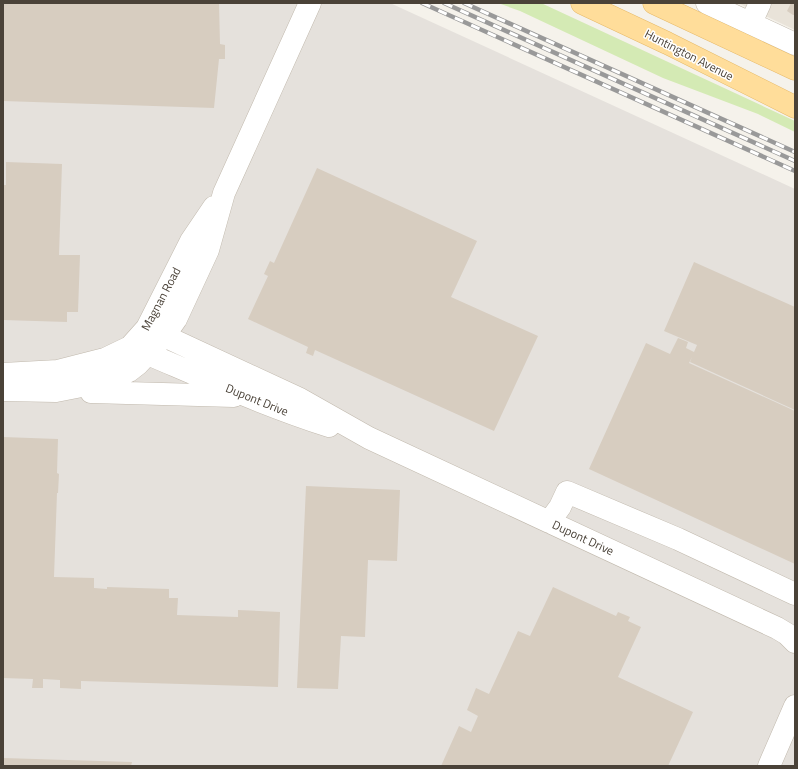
<svg xmlns="http://www.w3.org/2000/svg" width="798" height="769" viewBox="0 0 798 769" font-family="'Titillium Web',sans-serif">
  <style>
    .residential { fill: #e9e3d9 }
    .industrial { fill: #e5e1dc }
    .green { fill: #d4eab4 }
    .building { fill: #d7cdc0 }
    .lines { fill: none; stroke-linecap: round; stroke-linejoin: round }
    .minor-casing { stroke: #c1b9ad; stroke-width: 23 }
    .major-casing { stroke: #e6b968; stroke-width: 23 }
    .minor { stroke: #fff; stroke-width: 22 }
    .major { stroke: #ffdd9a; stroke-width: 22 }
    .rail-casing { stroke: #999; stroke-width: 4.5 }
    .rail { stroke: #fff; stroke-width: 3; stroke-dasharray: 9; stroke-linecap: butt }
    .labels { text-anchor: middle; stroke-width: 3; stroke-linejoin: round; paint-order: stroke }
    .street-label { font-size: 12px; fill: #4a4238; stroke: #fff }
  </style>
  <rect width="100%" height="100%" fill="#f5f2eb"/>
  <!-- residential -->
  <path class="residential" d="M738 3H795V30Z"/>
  <!-- industrial -->
  <path class="industrial" d="M3 3H390L795 189V766H3Z"/>
  <!-- green -->
  <path class="green" d="M498 3H541L795 121V132L758 114 663 78 520 11Z"/>
  <!-- building -->
  <path class="building" d="M3 3H219L220 44 225 45V59H219L214 108 3 101Z
    M791 3H795V15H793L787 11Z
    M6 162 62 164 59 255H80L78 312H67V322L3 320V185H6Z
    M317 168 477 241 451 297 538 336 494 431 315 350 313 356 306 353 308 347 248 319 268 276 264 274 270 261 274 263Z
    M694 262 795 307V410L690 362 692 357 689 363 795 411V564L589 469 646 343 670 354 678 338 688 342 686 348 694 352 697 345 664 331Z
    M3 437 58 439 57 473 59 474 58 493H57L54 577 94 578V588L107 589V587L169 589V598H178L177 615 238 617V610L280 612 278 687 81 681V689L60 688V680L43 679V688H32L33 679 3 678Z
    M306 486 400 490 397 561 368 560 365 637 341 636 338 689 297 688Z
    M553 587 616 616 618 612 630 617 628 621 641 627 618 677 693 712 668 766H441L459 726 471 732 478 716 467 710 476 688 489 694 518 631 530 636Z
    M3 758 132 762 131 766H3Z"/>
  <g class="lines">
    <!-- minor casing -->
    <g class="minor-casing">
      <path id="minor" d="M707 3 795 44
        M751 23 760 3
        M147 328 300 399 369 438 777 628 787 634 795 642
        M136 349C200 376 263 405 329 426
        M3 374 58 371 105 359 130 347 147 328 191 241 214 207
        M3 390 56 391 102 382 117 377 129 371 138 364 164 336 176 319 208 250 224 193 310 3
        M91 392 234 396
        M549 522 560 507 567 492 678 539 795 594
        M769 766 795 706"/>
    </g>
    <!-- major casing -->
    <g class="major-casing">
      <path id="major" d="M582 3 667 43 795 107
        M654 3 795 69"/>
    </g>
    <!-- minor -->
    <use href="#minor" class="minor"/>
    <!-- major -->
    <use href="#major" class="major"/>
    <!-- rail casing -->
    <g class="rail-casing">
      <path id="rail" d="M422 3 795 171
        M444 3 795 161
        M464 3 795 152"/>
    </g>
    <!-- rail -->
    <use href="#rail" class="rail"/>
  </g>
  <g class="labels">
    <!-- street labels -->
    <g class="street-label">
      <text transform="translate(689 55) rotate(27)" y="4">Huntington Avenue</text>
      <text transform="translate(161 299) rotate(-62)" y="4">Magnan Road</text>
      <text transform="translate(257 400) rotate(22)" y="4">Dupont Drive</text>
      <text transform="translate(583 538) rotate(25)" y="4">Dupont Drive</text>
    </g>
  </g>
  <!-- border -->
  <rect width="798" height="769" fill="none" stroke="#4a4238" stroke-width="8"/>
</svg>
